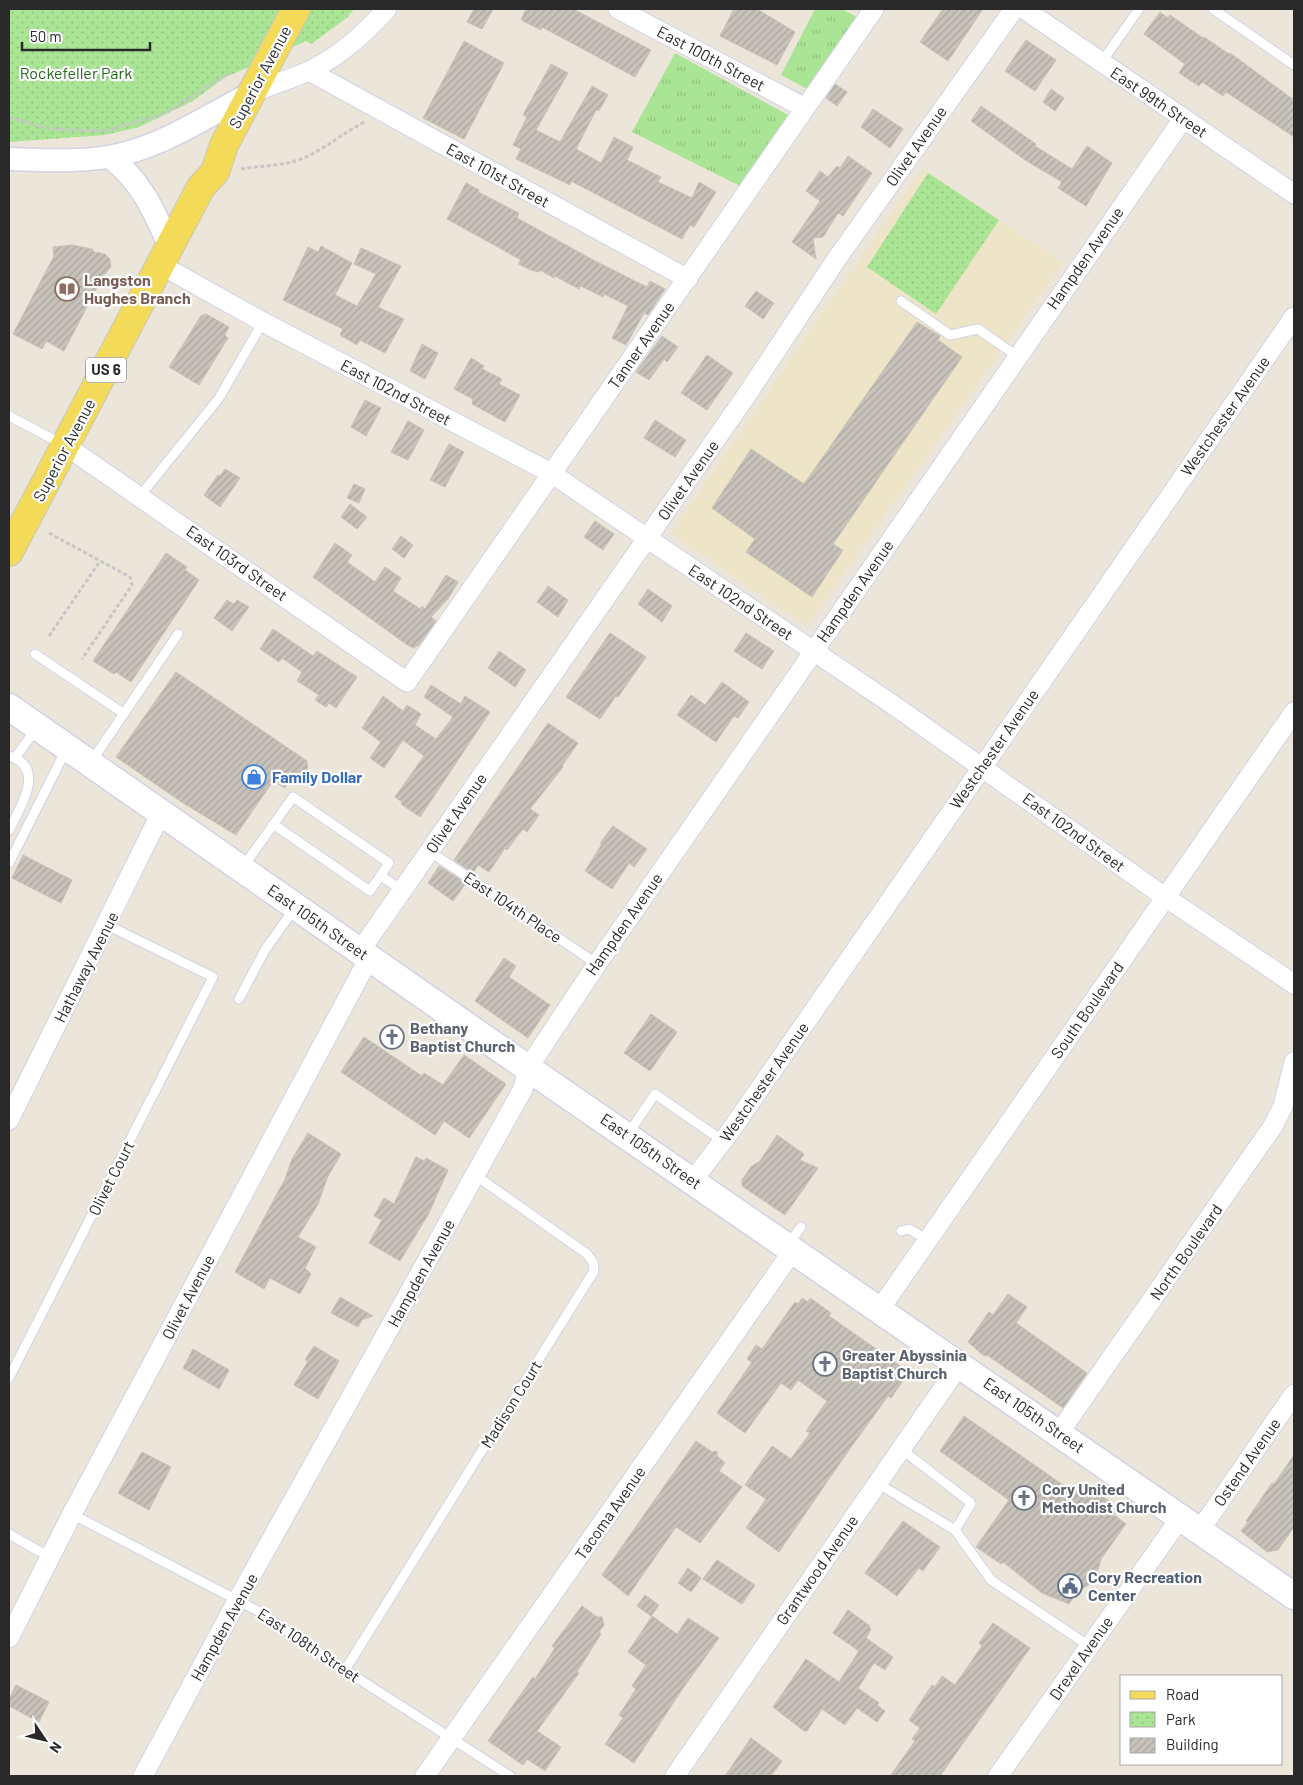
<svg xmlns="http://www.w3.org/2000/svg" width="1303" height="1785" viewBox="0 0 1303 1785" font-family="Barlow,sans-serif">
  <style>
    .education { fill: #eee5c9 }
    .grass { fill: url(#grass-tufts) }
    .park { fill: url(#park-dots) }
    .building { fill: url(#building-hatch); stroke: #c7c2b4 }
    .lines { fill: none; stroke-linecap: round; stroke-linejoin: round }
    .service-casing { stroke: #d0d2e3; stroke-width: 11 }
    .minor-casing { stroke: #d0d2e3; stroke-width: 21 }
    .tertiary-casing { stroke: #d0d2e3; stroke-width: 25 }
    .secondary-casing { stroke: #d0d2e3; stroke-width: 29 }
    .primary-casing { stroke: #c7c7c7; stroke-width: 30 }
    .path { stroke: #c7c7c7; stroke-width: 3; stroke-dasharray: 4 2.5; stroke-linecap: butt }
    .service { stroke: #fff; stroke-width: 9 }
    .minor { stroke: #fff; stroke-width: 19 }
    .tertiary { stroke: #fff; stroke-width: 22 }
    .secondary { stroke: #fff; stroke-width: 26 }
    .primary { stroke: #f3da58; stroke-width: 28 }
    .labels { text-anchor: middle; stroke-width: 4.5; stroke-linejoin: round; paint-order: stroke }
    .shield { fill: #fff; stroke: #696969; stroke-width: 1 }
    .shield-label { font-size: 15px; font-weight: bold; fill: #292929 }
    .street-label { font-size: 16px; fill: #292929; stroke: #fff }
    .park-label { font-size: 16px; fill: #236718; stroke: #fff }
    .education-label { font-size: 16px; font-weight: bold; fill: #785e54; stroke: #fff; text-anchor: start }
    .shop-label { font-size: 16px; font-weight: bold; fill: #366cbe; stroke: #fff; text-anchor: start }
    .worship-label { font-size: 16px; font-weight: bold; fill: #5b616d; stroke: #fff; text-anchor: start }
    .service-label { font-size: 16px; font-weight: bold; fill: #4e5e75; stroke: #fff; text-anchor: start }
  </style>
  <defs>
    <pattern id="grass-tufts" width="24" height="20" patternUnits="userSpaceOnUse" patternTransform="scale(1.25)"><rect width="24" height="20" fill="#aae495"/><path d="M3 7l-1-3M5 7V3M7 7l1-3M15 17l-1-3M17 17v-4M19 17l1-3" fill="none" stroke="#92c480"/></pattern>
    <pattern id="park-dots" width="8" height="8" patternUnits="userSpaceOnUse" patternTransform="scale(1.25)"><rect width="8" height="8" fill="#aae495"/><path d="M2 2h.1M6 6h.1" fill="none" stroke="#92c480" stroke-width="1.8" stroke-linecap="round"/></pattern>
    <pattern id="building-hatch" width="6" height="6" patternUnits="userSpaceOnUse" patternTransform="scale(1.25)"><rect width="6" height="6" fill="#c7c2ba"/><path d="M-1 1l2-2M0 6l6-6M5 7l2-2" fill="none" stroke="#aba7a0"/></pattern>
  </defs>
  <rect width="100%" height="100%" fill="#ece6da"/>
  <!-- education -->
  <path class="education" d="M922 168 1063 263 806 626 671 533Z"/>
  <!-- grass -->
  <path class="grass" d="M815 9H842L859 18 809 90 781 75Z
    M675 53 790 116 740 186 632 132Z"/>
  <!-- park -->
  <path class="park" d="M9 9H354L348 17 311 44 306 41 224 78 193 101 139 127 105 135 9 142Z
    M928 173 999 220 936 314 867 267Z"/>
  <!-- building -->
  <path class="building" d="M474 9H493L482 29 467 22Z
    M526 9H573L651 50 635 77 542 27 541 30 521 20Z
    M734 9H757L795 32 777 65 720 36Z
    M943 9H983L948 61 920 42Z
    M1160 12 1168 18 1170 15 1203 38 1204 37 1229 54 1230 53 1294 100V137L1226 92 1223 96 1202 82 1199 86 1179 73 1185 64 1144 34Z
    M1026 40 1056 60 1035 91 1005 71Z
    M464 41 504 63 464 139 423 118Z
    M551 64 568 73 536 130 560 142 592 86 608 95 599 111 596 110 576 149 601 163 614 137 633 147 627 160 661 177 658 182 692 198 699 182 716 192 694 227 690 225 682 239 571 181 570 185 516 159 521 149 513 145 527 117 523 115Z
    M835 84 847 92 837 106 826 98Z
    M1051 89 1064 98 1055 111 1043 102Z
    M981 106 1036 144 1035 146 1072 169 1087 146 1112 163 1086 206 1058 188 1062 182 1025 160 971 121Z
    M873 109 903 129 890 148 861 127Z
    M848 156 872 173 843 216 838 213 823 237 813 238 816 259 792 242 820 201 806 191 820 171 828 177 837 166 840 168Z
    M466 183 479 190 478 192 519 213 517 218 595 261 647 287 650 281 665 289 648 315 644 313 626 345 612 338 628 306 604 294 603 297 581 286 579 289 555 276 554 278 540 270 539 272 531 270 518 264 521 260 447 219Z
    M72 245 92 249 94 252 105 254 110 259 111 267 103 276 64 351 46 341 42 349 13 334 54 256 53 247Z
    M321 246 352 263 335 295 357 306 376 274 354 264 361 248 401 266 378 307 404 319 385 353 360 340 357 345 340 335 343 329 283 300 308 247 318 252Z
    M756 291 774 303 763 319 745 306Z
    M206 314 229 327 225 335 228 338 199 385 169 367 201 316Z
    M917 322 940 336 938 340 962 357 833 544 843 550 812 597 746 552 755 539 712 508 751 449 804 484Z
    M662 336 678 347 667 362 664 359 649 380 636 372Z
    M422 344 438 353 425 379 410 371Z
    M707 355 733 373 707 410 681 393Z
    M471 358 484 366 482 369 502 379 499 384 520 395 505 422 472 404 473 399 454 389Z
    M365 400 381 408 366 436 351 427Z
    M655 420 686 440 675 457 644 438Z
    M408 421 424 430 408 460 391 452Z
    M449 444 464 452 445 487 430 480Z
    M225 469 240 478 220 507 204 495 218 475 220 476Z
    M354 484 365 489 359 503 347 498Z
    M350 504 367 517 357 529 341 517Z
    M595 521 614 534 603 550 584 537Z
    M401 536 413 545 404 558 392 549Z
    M335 543 352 555 347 562 375 582 385 567 401 578 393 591 420 609 422 606 425 609 446 575 458 582 448 599 431 617 436 621 419 645 413 648 406 644 313 577Z
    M166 553 187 567 185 570 199 580 131 682 116 672 114 674 93 661Z
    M548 586 568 600 558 617 537 602Z
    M648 589 672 606 662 622 638 604Z
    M227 600 234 604 237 600 249 607 232 631 214 618Z
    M273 629 313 656 317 651 357 677 336 708 329 703 326 707 315 700 319 695 297 681 302 672 282 658 279 662 260 649Z
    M610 633 646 657 618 697 616 696 600 719 566 697Z
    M746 633 774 651 762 669 734 651Z
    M499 651 526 670 515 687 488 668Z
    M176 672 307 761 308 775 300 785 290 779 285 788 273 781 236 835 183 803 116 757Z
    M722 682 749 702 738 718 734 716 716 742 677 715 691 695 705 705Z
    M431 685 461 704 465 696 490 712 420 817 401 804 402 802 395 797 424 756 403 740 384 768 370 758 381 742 362 728 383 696 403 711 407 705 421 714 415 725 436 739 453 717 424 697Z
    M548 723 578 743 562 766 563 767 530 809 539 815 527 832 523 829 507 850 505 848 489 872 478 865 473 873 454 860Z
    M613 826 647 849 634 867 629 863 612 889 585 871 602 844 600 843Z
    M23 855 72 880 61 903 12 878Z
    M439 866 466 883 453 901 428 883Z
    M504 958 516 966 509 977 550 1005 528 1038 475 1001Z
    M651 1014 677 1032 650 1071 624 1053Z
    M364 1037 422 1076 424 1073 443 1085 464 1055 506 1084 469 1138 444 1121 435 1135 341 1072Z
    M308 1133 341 1154 328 1176 318 1204 298 1237 316 1247 305 1268 311 1274 300 1294 270 1278 264 1289 235 1272 285 1179 292 1159Z
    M777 1135 804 1154 800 1160 818 1168 785 1215 742 1186V1180L751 1167 760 1161Z
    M416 1157 424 1161 426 1158 448 1170 429 1213 400 1261 369 1243 382 1220 374 1216 384 1198 394 1204Z
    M1008 1294 1027 1307 1016 1323 1087 1373 1063 1408 987 1355 984 1356 968 1342 989 1312 993 1315Z
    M340 1297 373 1316 362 1320 358 1327 331 1313Z
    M802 1298 808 1302 810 1298 831 1313 829 1316 909 1372 891 1398 888 1396 844 1457 779 1552 746 1528 766 1499 745 1485 772 1446 791 1459 810 1433 806 1431 827 1401 798 1380 791 1390 781 1383 745 1433 717 1413 752 1362 747 1359 756 1345 762 1349 795 1302 798 1304Z
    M314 1346 339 1361 318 1399 294 1385 308 1361 305 1360Z
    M193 1349 229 1370 219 1389 183 1368Z
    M964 1416 1066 1487 1067 1485 1079 1493 1086 1484 1119 1508 1114 1515 1126 1524 1101 1559 1097 1573 1090 1584 1077 1592 1069 1604 1042 1593 1003 1562 1001 1564 976 1547 1009 1500 940 1451Z
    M696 1441 712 1452 717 1451V1456L725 1463 719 1471 742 1487 700 1543 676 1527 628 1596 602 1575Z
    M142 1452 171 1467 149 1510 118 1493Z
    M1294 1455V1527L1278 1550 1267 1552 1241 1531 1248 1522 1246 1521 1272 1483 1274 1484Z
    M903 1521 940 1547 923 1571 919 1568 897 1596 865 1573Z
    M717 1560 755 1585 742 1604 703 1579Z
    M688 1568 701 1578 691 1592 678 1583Z
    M645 1595 659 1605 651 1616 637 1606Z
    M582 1606 597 1617H602L604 1625 599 1632 601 1634 577 1672 579 1673 537 1731 561 1747 545 1771 527 1759 523 1765 488 1741 533 1677 535 1679 555 1648 552 1646Z
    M848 1610 870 1626 869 1627 871 1629 866 1638 893 1657 885 1670 874 1663 858 1688 879 1703 877 1705 885 1711 877 1722 857 1708 845 1725 822 1709 807 1731H804L773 1707 806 1659 839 1682 859 1651 833 1633Z
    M652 1616 677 1634 688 1618 719 1638 681 1691 634 1763 605 1744 623 1718 619 1715 636 1689 632 1686 646 1665 628 1652Z
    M993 1623 1030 1648 940 1776H890L915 1741 912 1739 920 1728 909 1720 932 1685 935 1687 942 1676 955 1685 982 1646 979 1643Z
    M16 1685 49 1702 39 1722 9 1706V1699Z
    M751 1738 782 1761 771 1776H725Z"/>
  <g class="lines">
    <!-- service casing -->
    <g class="service-casing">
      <path id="service" d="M1213 9 1294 65
        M1101 63 1139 9
        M901 301 950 335 978 329 1017 356
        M9 416 64 445
        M140 496 219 398 263 322
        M35 654 123 713
        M9 756C47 767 20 808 9 830
        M15 758 36 729
        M91 762 178 634
        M429 851 597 964
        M9 863 66 750
        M243 867 293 797 389 863 370 891 273 824
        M381 876 402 890
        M239 999 265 950 294 909
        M628 1134 655 1094 723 1141
        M901 1231 909 1229 928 1240
        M788 1245 801 1227
        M9 1378 213 977 107 925
        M901 1449 970 1502 971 1504 955 1530
        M877 1483 955 1530 991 1580 1089 1646
        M72 1514 258 1611 345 1670 510 1776
        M9 1534 51 1558
        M345 1670 594 1271 593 1262 587 1254 475 1175"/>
    </g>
    <!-- minor casing -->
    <g class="minor-casing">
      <path id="minor" d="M618 9 805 108
        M1024 9 1294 194
        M309 71 688 279
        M252 93C270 85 291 79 309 71 340 56 364 34 387 9
        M161 265 263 322 551 473 899 709 1165 897 1294 984
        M66 446 407 682 874 9
        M360 951 748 393 836 260 1014 9
        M9 1120 161 813
        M693 1180 729 1133 1294 317
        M880 1309 1294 712
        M1059 1433 1273 1126 1283 1106 1294 1062
        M1200 1530 1294 1394
        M9 1638 72 1514 369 958
        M143 1776 237 1601 523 1089 528 1068 597 964 1183 119
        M425 1776 794 1249
        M675 1776 960 1364
        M998 1776 1181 1517"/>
    </g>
    <!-- tertiary casing -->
    <g class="tertiary-casing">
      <path id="tertiary" d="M110 157C142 182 154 211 170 247
        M9 159C42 160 76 162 108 157 160 149 206 116 252 93"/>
    </g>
    <!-- secondary casing -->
    <g class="secondary-casing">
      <path id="secondary" d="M9 707 506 1053 1294 1596"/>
    </g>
    <!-- primary casing -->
    <g class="primary-casing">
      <path id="primary" d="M9 552 201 187 215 172 224 145 296 9"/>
    </g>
    <!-- path -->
    <path class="path" d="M9 117 50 129 105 131 166 113 229 73
      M241 169C259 166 279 166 295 161 321 153 342 133 366 121
      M49 533 130 577 132 585 82 659
      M49 636 100 561"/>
    <!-- service -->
    <use href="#service" class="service"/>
    <!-- minor -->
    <use href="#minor" class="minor"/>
    <!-- tertiary -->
    <use href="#tertiary" class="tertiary"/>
    <!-- secondary -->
    <use href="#secondary" class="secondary"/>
    <!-- primary -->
    <use href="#primary" class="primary"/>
  </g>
  <!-- icons -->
  <defs>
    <g id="library-ring" transform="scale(1.25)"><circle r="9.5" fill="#fff" stroke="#8d6e63" stroke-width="1.5"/><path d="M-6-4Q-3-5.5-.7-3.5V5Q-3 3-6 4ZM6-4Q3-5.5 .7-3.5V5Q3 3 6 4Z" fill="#8d6e63"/></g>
    <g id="shop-ring" transform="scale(1.25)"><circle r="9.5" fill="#fff" stroke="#3f7fe0" stroke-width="1.5"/><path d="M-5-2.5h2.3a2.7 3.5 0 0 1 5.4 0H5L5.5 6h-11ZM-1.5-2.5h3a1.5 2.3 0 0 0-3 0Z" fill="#3f7fe0"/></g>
    <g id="church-ring" transform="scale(1.25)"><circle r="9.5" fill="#fff" stroke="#6b7280" stroke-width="1.5"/><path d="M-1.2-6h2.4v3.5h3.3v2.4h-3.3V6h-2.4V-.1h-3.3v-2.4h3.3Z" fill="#6b7280"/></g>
    <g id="civic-ring" transform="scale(1.25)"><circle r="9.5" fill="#fff" stroke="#5c6f8a" stroke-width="1.5"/><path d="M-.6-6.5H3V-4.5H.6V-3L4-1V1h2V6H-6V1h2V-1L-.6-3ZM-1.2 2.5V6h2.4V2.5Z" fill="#5c6f8a"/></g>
  </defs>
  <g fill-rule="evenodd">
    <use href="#library-ring" x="67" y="289"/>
    <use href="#shop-ring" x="254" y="777"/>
    <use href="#church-ring" x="392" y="1037"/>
    <use href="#church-ring" x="825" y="1364"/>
    <use href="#church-ring" x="1024" y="1498"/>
    <use href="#civic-ring" x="1070" y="1586"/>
  </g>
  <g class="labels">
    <!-- shield labels -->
    <rect class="shield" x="86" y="357.5" width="40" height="25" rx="4"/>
    <g class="shield-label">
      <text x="106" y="375">US 6</text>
    </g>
    <!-- street labels -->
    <g class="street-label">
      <text transform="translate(711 58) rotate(28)" y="6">East 100th Street</text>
      <text transform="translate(260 77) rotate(-62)" y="6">Superior Avenue</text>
      <text transform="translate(1159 102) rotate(34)" y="6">East 99th Street</text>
      <text transform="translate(916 146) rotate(-55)" y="6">Olivet Avenue</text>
      <text transform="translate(498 175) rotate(29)" y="6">East 101st Street</text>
      <text transform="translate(1085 258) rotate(-55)" y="6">Hampden Avenue</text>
      <text transform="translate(641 345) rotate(-55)" y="6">Tanner Avenue</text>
      <text transform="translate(396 392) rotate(28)" y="6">East 102nd Street</text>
      <text transform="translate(1225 416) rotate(-55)" y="6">Westchester Avenue</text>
      <text transform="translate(64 450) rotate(-62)" y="6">Superior Avenue</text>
      <text transform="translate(688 480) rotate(-55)" y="6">Olivet Avenue</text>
      <text transform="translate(237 563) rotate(35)" y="6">East 103rd Street</text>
      <text transform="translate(855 591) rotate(-55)" y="6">Hampden Avenue</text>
      <text transform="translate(741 602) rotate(34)" y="6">East 102nd Street</text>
      <text transform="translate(994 749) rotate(-55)" y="6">Westchester Avenue</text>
      <text transform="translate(456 813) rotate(-55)" y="6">Olivet Avenue</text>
      <text transform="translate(1074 832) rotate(36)" y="6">East 102nd Street</text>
      <text transform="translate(513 907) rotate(34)" y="6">East 104th Place</text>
      <text transform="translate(318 922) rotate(35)" y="6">East 105th Street</text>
      <text transform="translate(624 924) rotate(-55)" y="6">Hampden Avenue</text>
      <text transform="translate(86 967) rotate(-63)" y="6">Hathaway Avenue</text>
      <text transform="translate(1087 1010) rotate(-55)" y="6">South Boulevard</text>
      <text transform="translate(764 1082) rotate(-55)" y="6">Westchester Avenue</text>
      <text transform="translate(651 1151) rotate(35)" y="6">East 105th Street</text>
      <text transform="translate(111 1178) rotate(-63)" y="6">Olivet Court</text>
      <text transform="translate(1186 1252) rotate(-55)" y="6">North Boulevard</text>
      <text transform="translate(421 1273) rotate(-61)" y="6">Hampden Avenue</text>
      <text transform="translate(188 1297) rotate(-62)" y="6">Olivet Avenue</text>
      <text transform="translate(511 1404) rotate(-58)" y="6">Madison Court</text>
      <text transform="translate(1034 1415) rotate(35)" y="6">East 105th Street</text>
      <text transform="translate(1247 1462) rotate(-55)" y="6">Ostend Avenue</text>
      <text transform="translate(610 1513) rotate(-55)" y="6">Tacoma Avenue</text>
      <text transform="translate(817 1570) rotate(-55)" y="6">Grantwood Avenue</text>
      <text transform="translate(224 1627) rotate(-61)" y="6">Hampden Avenue</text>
      <text transform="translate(309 1645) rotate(34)" y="6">East 108th Street</text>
      <text transform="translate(1081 1658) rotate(-55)" y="6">Drexel Avenue</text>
    </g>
    <!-- park labels -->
    <g class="park-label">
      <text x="76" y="79">Rockefeller Park</text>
    </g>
    <!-- education labels -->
    <g class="education-label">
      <text x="84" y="286">Langston<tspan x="84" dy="18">Hughes Branch</tspan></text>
    </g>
    <!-- shop labels -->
    <g class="shop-label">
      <text x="272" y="783">Family Dollar</text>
    </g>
    <!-- worship labels -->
    <g class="worship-label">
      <text x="410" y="1034">Bethany<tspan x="410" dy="18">Baptist Church</tspan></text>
      <text x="842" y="1361">Greater Abyssinia<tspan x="842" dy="18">Baptist Church</tspan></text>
      <text x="1042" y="1495">Cory United<tspan x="1042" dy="18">Methodist Church</tspan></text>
    </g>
    <!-- service labels -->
    <g class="service-label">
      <text x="1088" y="1583">Cory Recreation<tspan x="1088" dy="18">Center</tspan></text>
    </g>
  </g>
  <!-- border -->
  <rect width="1303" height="1785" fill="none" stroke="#292929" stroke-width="20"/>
  <!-- legend -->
  <rect x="1120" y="1675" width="162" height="90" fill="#ffffff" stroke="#a9a9a9"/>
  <rect x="1130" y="1691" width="25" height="8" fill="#f3da58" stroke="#a9a9a9"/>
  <text x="1166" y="1700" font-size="15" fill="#292929">Road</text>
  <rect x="1130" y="1712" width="25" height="15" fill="url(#park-dots)" stroke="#a9a9a9"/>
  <text x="1166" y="1725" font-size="15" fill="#292929">Park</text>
  <rect x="1130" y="1738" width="25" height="15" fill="url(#building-hatch)" stroke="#a9a9a9"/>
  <text x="1166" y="1750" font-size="15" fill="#292929">Building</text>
  <!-- north arrow -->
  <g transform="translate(45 1740) rotate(125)" stroke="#ffffff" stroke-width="4" paint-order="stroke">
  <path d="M0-4L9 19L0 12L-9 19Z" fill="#292929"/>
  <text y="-8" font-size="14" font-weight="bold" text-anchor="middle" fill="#292929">N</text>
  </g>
  <!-- scale -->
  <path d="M22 42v8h128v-8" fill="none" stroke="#292929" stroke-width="2.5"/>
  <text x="30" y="42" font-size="15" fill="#292929" stroke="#ffffff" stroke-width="4" paint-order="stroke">50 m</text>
</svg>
